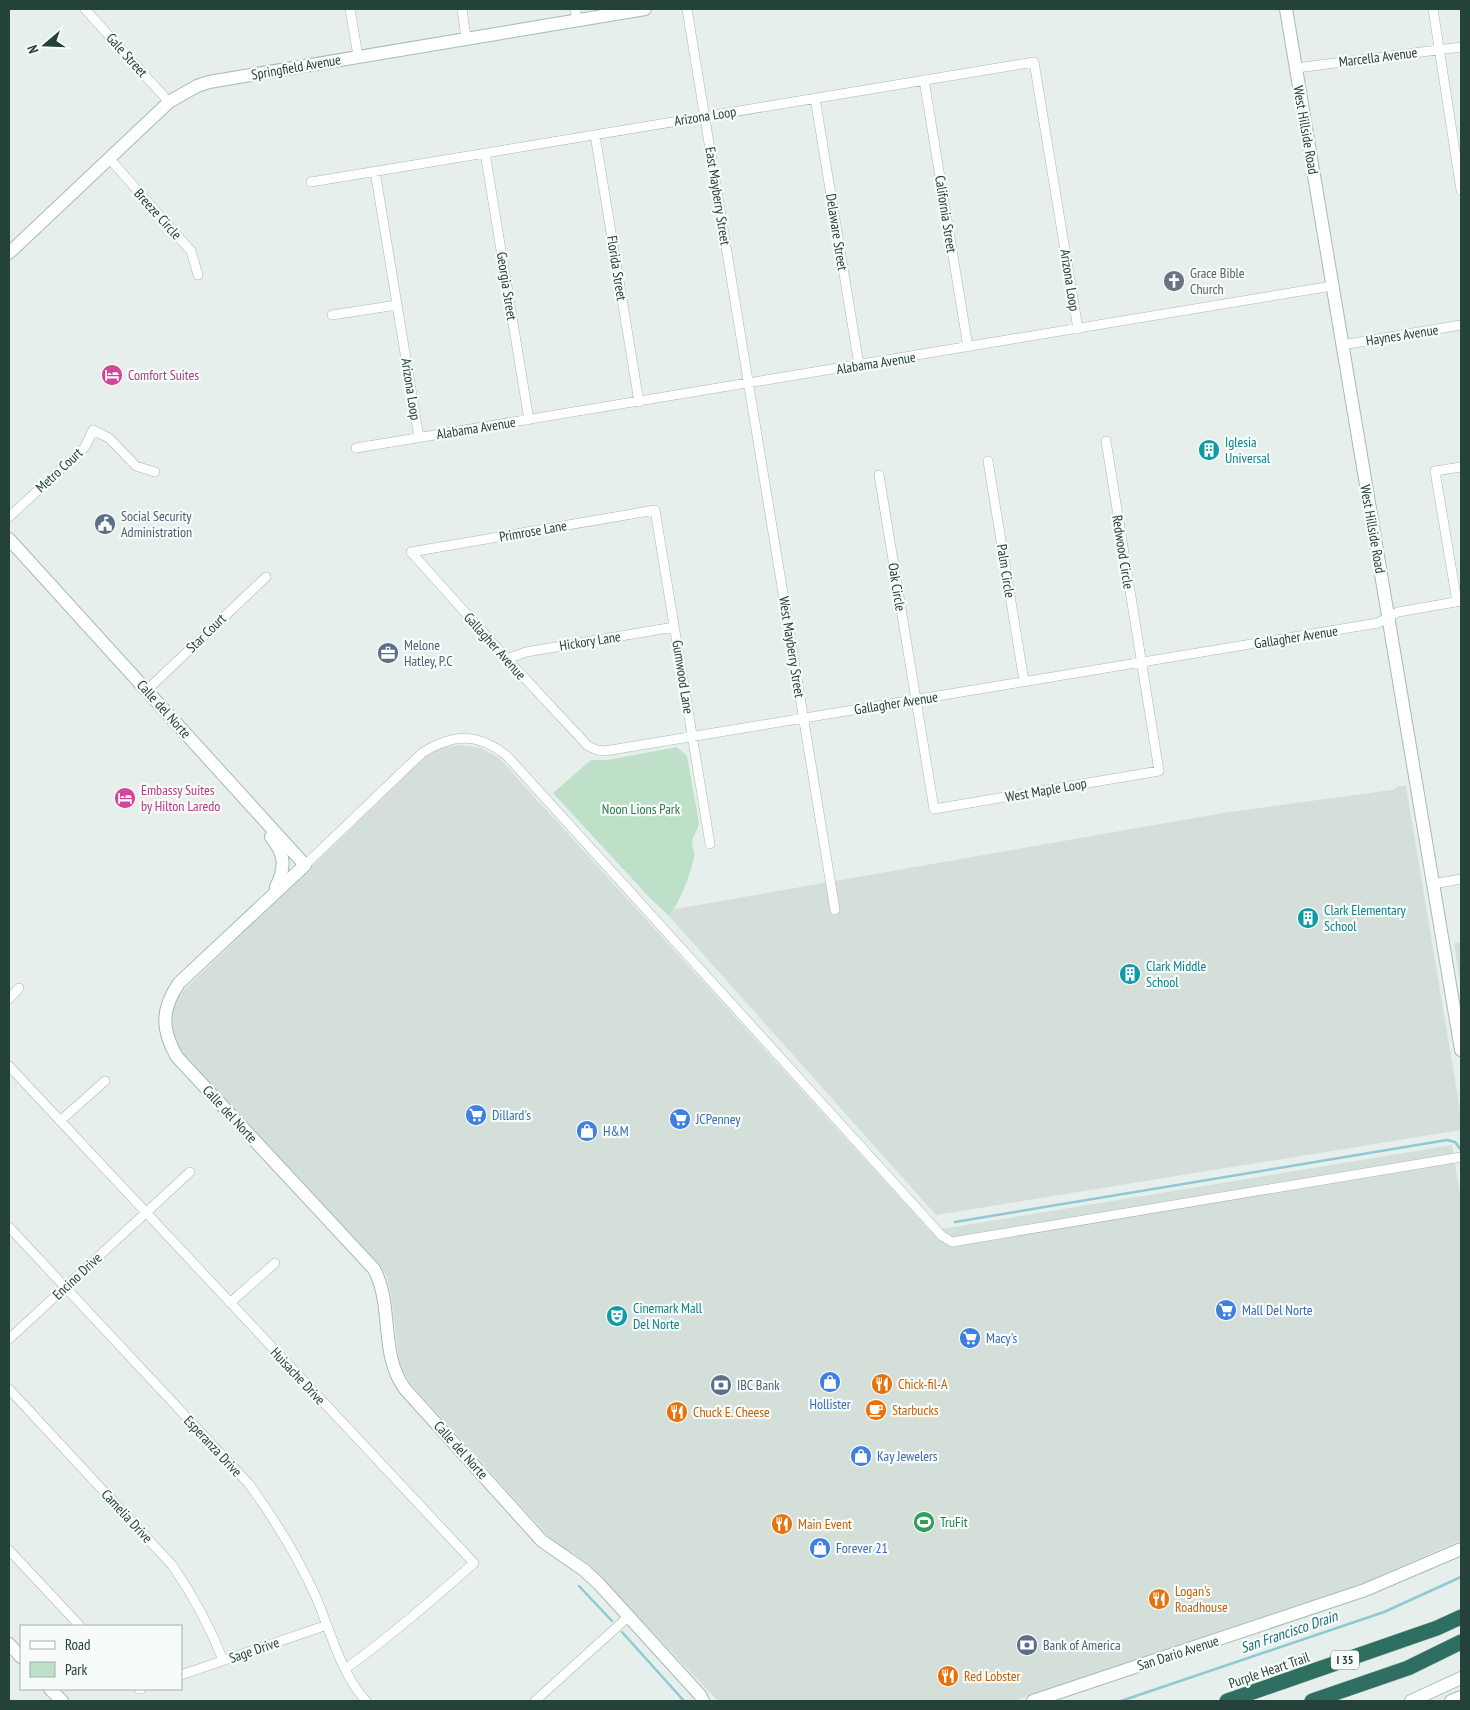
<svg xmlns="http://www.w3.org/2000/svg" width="1470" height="1710" viewBox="0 0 1470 1710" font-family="'PT Sans Narrow',sans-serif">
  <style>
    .built { fill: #d4dfda }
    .green { fill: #bfe0c8 }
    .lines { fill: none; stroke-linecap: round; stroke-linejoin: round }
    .stream { stroke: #8ec9d4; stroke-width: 2.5 }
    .street-casing { stroke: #a8b8b2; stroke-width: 10 }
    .secondary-casing { stroke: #a4bbb3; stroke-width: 14 }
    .highway-casing { stroke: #c2cac8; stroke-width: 16 }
    .street { stroke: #fff; stroke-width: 9 }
    .secondary { stroke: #fff; stroke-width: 12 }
    .highway { stroke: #2f6f62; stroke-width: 15 }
    .labels { text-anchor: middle; stroke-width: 4.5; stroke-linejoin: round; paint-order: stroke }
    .shield { fill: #f7fbf9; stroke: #637a73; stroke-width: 1 }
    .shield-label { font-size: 12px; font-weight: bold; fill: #24423a }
    .street-label { font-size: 14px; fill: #24423a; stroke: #f7fbf9 }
    .worship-label { font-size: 14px; fill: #5b616d; stroke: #f7fbf9; text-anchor: start }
    .hotel-label { font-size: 14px; fill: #b23c85; stroke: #f7fbf9; text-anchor: start }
    .culture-label { font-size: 14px; fill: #0d838f; stroke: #f7fbf9; text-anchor: start }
    .service-label { font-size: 14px; fill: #4e5e75; stroke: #f7fbf9; text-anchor: start }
    .park-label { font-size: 14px; fill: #2d7a4b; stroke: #f7fbf9 }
    .shop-label { font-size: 14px; fill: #366cbe; stroke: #f7fbf9; text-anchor: start }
    .food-label { font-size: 14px; fill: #c56008; stroke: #f7fbf9; text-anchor: start }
    .leisure-label { font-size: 14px; fill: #27864d; stroke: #f7fbf9; text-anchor: start }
    .water-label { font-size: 15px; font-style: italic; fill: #1c6f80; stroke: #f7fbf9 }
  </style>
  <rect width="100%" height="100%" fill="#e6efeb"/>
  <!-- built -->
  <path class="built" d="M461 745 481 748 499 758 930 1231 1452 1145 1461 1200V1540L1362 1584 1014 1701H718L588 1564 573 1553 558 1545 550 1538 411 1384 404 1373 399 1361 391 1294 386 1276 380 1265 186 1057 180 1050 174 1037 170 1019 177 997 427 755 439 748Z
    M1399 786H1406L1461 1116V1130L936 1215 669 916 675 909 1223 813 1392 790Z
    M1461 942V988L1454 943Z"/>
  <!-- green -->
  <path class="green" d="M677 747 687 756 699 823C698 830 693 835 692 842 692 847 695 852 694 857 692 871 678 906 669 916L649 897 553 793 591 760H608Z"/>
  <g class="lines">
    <!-- stream -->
    <path class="stream" d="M955 1222 1447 1140 1455 1142 1461 1150
      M579 1586 612 1621
      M622 1632 684 1701
      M1121 1701 1384 1612 1461 1577"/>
    <!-- street casing -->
    <g class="street-casing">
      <path id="street" d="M85 9 169 102
        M350 9 358 56
        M462 9 466 38
        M575 9 577 20
        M687 9 835 910
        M1433 9 1461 190
        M1296 68 1461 47
        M924 80 968 347
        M815 98 859 365
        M595 135 639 402
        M485 153 529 420
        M109 158 191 251 198 275
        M375 171 419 438
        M311 182 1034 62 1078 329
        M332 315 397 305
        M1342 345 1461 325
        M356 448 1332 286
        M988 461 1024 681
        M879 475 934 809 1159 771 1106 441
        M9 517 85 447 93 430 109 438 136 466 155 472
        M411 552 507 659 588 746 597 750 605 751 1378 623 1398 612 1461 601
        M411 552 655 510 710 844
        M1457 602 1435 471 1461 467
        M507 659 526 652 674 627
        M147 690 266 577
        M305 865 422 753C453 734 477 732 507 756L942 1236 952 1242 1461 1157
        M1433 884 1461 879
        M9 999 19 988
        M9 1066 474 1563C432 1600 391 1636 345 1669
        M60 1121 105 1081
        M9 1227 249 1484C275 1520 298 1557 316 1597 330 1630 341 1674 366 1701
        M230 1303 275 1263
        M9 1339 190 1172
        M9 1389 172 1565C194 1597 209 1624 223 1660
        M9 1550 80 1626
        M181 1675 327 1625
        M139 1689H141
        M535 1701 628 1617"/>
    </g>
    <!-- secondary casing -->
    <g class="secondary-casing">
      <path id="secondary" d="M1286 9 1461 1050
        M9 253 169 102 197 86 209 82 645 9
        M9 539 305 865 179 983C161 1009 161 1030 177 1057L374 1269C394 1307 379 1354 405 1389L542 1541 584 1570 599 1584 700 1695 703 1701
        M271 837C285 854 286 867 276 887
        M9 1644 21 1657
        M50 1689 62 1701
        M1033 1701 1365 1590 1461 1549
        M1411 1701 1461 1678
        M1451 1701 1461 1697"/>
    </g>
    <!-- highway casing -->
    <g class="highway-casing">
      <path id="highway" d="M1227 1701 1437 1628 1461 1617
        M1312 1701 1408 1668 1461 1642"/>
    </g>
    <!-- street -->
    <use href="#street" class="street"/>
    <!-- secondary -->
    <use href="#secondary" class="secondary"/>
    <!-- highway -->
    <use href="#highway" class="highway"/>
  </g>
  <!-- icons -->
  <defs>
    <g id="church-disc" transform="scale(1.125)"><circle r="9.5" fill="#6b7280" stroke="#f7fbf9"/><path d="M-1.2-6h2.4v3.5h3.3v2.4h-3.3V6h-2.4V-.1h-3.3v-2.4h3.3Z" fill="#fff"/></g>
    <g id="hotel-disc" transform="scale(1.125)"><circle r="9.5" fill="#d1479c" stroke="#f7fbf9"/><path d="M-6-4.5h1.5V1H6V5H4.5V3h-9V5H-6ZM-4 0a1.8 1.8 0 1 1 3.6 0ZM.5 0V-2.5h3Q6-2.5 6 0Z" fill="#fff"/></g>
    <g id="building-disc" transform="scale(1.125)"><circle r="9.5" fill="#0f9aa8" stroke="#f7fbf9"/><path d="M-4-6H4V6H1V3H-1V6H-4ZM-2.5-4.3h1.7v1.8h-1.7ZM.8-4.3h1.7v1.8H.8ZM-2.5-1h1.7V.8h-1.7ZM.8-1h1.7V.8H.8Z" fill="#fff"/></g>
    <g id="civic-disc" transform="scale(1.125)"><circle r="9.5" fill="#5c6f8a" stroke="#f7fbf9"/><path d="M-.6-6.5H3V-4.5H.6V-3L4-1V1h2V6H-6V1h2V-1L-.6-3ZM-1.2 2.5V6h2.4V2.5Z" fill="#fff"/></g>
    <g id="office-disc" transform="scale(1.125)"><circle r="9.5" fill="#5c6f8a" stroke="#f7fbf9"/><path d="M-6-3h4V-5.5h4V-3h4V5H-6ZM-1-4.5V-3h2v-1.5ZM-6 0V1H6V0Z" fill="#fff"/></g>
    <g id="supermarket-disc" transform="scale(1.125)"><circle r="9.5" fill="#3f7fe0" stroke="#f7fbf9"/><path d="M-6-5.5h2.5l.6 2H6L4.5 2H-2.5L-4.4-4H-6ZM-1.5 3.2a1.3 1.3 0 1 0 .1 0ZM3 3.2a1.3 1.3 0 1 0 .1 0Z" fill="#fff"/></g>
    <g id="shop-disc" transform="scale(1.125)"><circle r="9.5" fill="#3f7fe0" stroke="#f7fbf9"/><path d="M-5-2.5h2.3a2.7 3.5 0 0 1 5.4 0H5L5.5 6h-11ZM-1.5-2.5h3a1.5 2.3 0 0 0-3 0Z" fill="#fff"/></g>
    <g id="theatre-disc" transform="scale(1.125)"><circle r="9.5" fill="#0f9aa8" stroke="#f7fbf9"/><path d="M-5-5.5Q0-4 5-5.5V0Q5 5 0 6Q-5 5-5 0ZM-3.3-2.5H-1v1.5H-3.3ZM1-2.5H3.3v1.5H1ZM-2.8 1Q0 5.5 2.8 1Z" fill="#fff"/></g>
    <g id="restaurant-disc" transform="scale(1.125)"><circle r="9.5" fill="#e8710a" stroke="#f7fbf9"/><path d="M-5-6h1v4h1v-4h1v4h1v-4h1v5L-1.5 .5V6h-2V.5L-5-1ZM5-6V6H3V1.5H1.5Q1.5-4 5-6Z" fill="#fff"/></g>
    <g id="bank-disc" transform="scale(1.125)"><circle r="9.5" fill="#5c6f8a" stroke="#f7fbf9"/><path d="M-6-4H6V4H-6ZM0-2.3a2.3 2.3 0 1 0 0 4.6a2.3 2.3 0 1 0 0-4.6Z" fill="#fff"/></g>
    <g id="cafe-disc" transform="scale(1.125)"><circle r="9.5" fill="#e8710a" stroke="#f7fbf9"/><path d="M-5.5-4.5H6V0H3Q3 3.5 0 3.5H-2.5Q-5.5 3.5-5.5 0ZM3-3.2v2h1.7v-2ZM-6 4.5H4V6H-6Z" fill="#fff"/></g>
    <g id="stadium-disc" transform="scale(1.125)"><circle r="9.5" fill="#2e9e5b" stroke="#f7fbf9"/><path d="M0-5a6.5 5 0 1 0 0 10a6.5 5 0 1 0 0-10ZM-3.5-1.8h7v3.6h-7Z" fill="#fff"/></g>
  </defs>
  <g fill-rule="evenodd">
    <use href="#church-disc" x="1174" y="281"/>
    <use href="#hotel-disc" x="112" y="375"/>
    <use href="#building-disc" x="1209" y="450"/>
    <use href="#civic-disc" x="105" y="524"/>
    <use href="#office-disc" x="388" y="653"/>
    <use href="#hotel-disc" x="125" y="798"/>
    <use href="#building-disc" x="1308" y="918"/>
    <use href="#building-disc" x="1130" y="974"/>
    <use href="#supermarket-disc" x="476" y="1115"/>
    <use href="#supermarket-disc" x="680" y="1119"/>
    <use href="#shop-disc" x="587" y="1131"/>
    <use href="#supermarket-disc" x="1226" y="1310"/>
    <use href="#theatre-disc" x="617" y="1316"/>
    <use href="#supermarket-disc" x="970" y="1338"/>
    <use href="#shop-disc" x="830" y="1382"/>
    <use href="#restaurant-disc" x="882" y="1384"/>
    <use href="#bank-disc" x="721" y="1385"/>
    <use href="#cafe-disc" x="876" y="1410"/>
    <use href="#restaurant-disc" x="677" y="1412"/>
    <use href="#shop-disc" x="861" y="1456"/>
    <use href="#stadium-disc" x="924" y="1522"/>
    <use href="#restaurant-disc" x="782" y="1524"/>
    <use href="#shop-disc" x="820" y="1548"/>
    <use href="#restaurant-disc" x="1159" y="1599"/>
    <use href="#bank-disc" x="1027" y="1645"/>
    <use href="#restaurant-disc" x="948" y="1676"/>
  </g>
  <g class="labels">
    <!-- shield labels -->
    <rect class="shield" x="1331" y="1650.5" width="28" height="19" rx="4"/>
    <g class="shield-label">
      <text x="1345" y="1664">I 35</text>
    </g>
    <!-- street labels -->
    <g class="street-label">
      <text transform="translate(127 55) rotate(48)" y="5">Gale Street</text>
      <text transform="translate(1378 57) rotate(-7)" y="5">Marcella Avenue</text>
      <text transform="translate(296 67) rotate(-10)" y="5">Springfield Avenue</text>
      <text transform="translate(705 116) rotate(-9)" y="5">Arizona Loop</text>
      <text transform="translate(1306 130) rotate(80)" y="5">West Hillside Road</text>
      <text transform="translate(718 196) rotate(81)" y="5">East Mayberry Street</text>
      <text transform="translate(158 214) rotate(48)" y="5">Breeze Circle</text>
      <text transform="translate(946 214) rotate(81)" y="5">California Street</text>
      <text transform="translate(837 232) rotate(81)" y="5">Delaware Street</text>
      <text transform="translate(617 268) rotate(81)" y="5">Florida Street</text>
      <text transform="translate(1070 280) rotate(81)" y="5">Arizona Loop</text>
      <text transform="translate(507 286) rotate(81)" y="5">Georgia Street</text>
      <text transform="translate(1402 335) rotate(-9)" y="5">Haynes Avenue</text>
      <text transform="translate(876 363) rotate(-9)" y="5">Alabama Avenue</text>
      <text transform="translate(411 389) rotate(81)" y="5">Arizona Loop</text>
      <text transform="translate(476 428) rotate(-9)" y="5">Alabama Avenue</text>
      <text transform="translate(59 470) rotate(-43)" y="5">Metro Court</text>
      <text transform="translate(1373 529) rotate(80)" y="5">West Hillside Road</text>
      <text transform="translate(533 531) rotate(-10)" y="5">Primrose Lane</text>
      <text transform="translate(1123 552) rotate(81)" y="5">Redwood Circle</text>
      <text transform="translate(1006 571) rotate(81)" y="5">Palm Circle</text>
      <text transform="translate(897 587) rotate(81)" y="5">Oak Circle</text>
      <text transform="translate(206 633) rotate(-44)" y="5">Star Court</text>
      <text transform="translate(1296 637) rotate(-9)" y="5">Gallagher Avenue</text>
      <text transform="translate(590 641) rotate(-9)" y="5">Hickory Lane</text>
      <text transform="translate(495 646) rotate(48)" y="5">Gallagher Avenue</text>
      <text transform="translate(792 647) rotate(81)" y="5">West Mayberry Street</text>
      <text transform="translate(683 677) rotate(81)" y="5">Gumwood Lane</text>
      <text transform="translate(896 703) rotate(-9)" y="5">Gallagher Avenue</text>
      <text transform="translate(164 709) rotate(48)" y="5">Calle del Norte</text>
      <text transform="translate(1046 790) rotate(-10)" y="5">West Maple Loop</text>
      <text transform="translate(230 1114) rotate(47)" y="5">Calle del Norte</text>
      <text transform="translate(77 1276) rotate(-43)" y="5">Encino Drive</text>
      <text transform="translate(298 1376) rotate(47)" y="5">Huisache Drive</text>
      <text transform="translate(213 1446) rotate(47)" y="5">Esperanza Drive</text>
      <text transform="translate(461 1450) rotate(48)" y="5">Calle del Norte</text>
      <text transform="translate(127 1516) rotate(47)" y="5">Camelia Drive</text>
      <text transform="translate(254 1650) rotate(-19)" y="5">Sage Drive</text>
      <text transform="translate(1178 1653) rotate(-18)" y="5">San Dario Avenue</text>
      <text transform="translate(1269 1670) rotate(-19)" y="5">Purple Heart Trail</text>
    </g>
    <!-- worship labels -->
    <g class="worship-label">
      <text x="1190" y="278">Grace Bible<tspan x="1190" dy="16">Church</tspan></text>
    </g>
    <!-- hotel labels -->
    <g class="hotel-label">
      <text x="128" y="380">Comfort Suites</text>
      <text x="141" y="795">Embassy Suites<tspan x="141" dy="16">by Hilton Laredo</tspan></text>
    </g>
    <!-- culture labels -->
    <g class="culture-label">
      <text x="1225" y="447">Iglesia<tspan x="1225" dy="16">Universal</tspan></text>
      <text x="1324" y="915">Clark Elementary<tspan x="1324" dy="16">School</tspan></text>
      <text x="1146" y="971">Clark Middle<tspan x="1146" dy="16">School</tspan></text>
      <text x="633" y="1313">Cinemark Mall<tspan x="633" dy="16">Del Norte</tspan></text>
    </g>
    <!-- service labels -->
    <g class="service-label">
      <text x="121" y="521">Social Security<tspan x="121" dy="16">Administration</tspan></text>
      <text x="404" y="650">Melone<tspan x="404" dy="16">Hatley, P.C</tspan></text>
      <text x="737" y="1390">IBC Bank</text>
      <text x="1043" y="1650">Bank of America</text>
    </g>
    <!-- park labels -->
    <g class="park-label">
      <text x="641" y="814">Noon Lions Park</text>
    </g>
    <!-- shop labels -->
    <g class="shop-label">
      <text x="492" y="1120">Dillard's</text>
      <text x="696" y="1124">JCPenney</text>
      <text x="603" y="1136">H&amp;M</text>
      <text x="1242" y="1315">Mall Del Norte</text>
      <text x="986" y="1343">Macy's</text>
      <text x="830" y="1409" text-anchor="middle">Hollister</text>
      <text x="877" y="1461">Kay Jewelers</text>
      <text x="836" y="1553">Forever 21</text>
    </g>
    <!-- food labels -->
    <g class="food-label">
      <text x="898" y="1389">Chick-fil-A</text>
      <text x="892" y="1415">Starbucks</text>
      <text x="693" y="1417">Chuck E. Cheese</text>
      <text x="798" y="1529">Main Event</text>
      <text x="1175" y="1596">Logan's<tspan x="1175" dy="16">Roadhouse</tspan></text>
      <text x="964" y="1681">Red Lobster</text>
    </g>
    <!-- leisure labels -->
    <g class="leisure-label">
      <text x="940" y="1527">TruFit</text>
    </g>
    <!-- water labels -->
    <g class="water-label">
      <text transform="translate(1289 1632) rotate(-19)" y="5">San Francisco Drain</text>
    </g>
  </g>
  <!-- border -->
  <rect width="1470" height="1710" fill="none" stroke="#24423a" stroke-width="20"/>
  <!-- legend -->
  <rect x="20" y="1625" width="162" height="65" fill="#f7fbf9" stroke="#a3b1ad"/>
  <rect x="30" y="1641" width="25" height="8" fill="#ffffff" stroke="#a3b1ad"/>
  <text x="65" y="1650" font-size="15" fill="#24423a">Road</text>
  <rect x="30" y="1662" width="25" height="15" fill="#bfe0c8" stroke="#a3b1ad"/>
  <text x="65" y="1675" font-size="15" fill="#24423a">Park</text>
  <!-- north arrow -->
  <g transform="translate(45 45) rotate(251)" stroke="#f7fbf9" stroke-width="4" paint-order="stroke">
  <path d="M0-4L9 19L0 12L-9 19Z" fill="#24423a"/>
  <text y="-8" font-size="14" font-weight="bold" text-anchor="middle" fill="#24423a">N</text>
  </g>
</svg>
